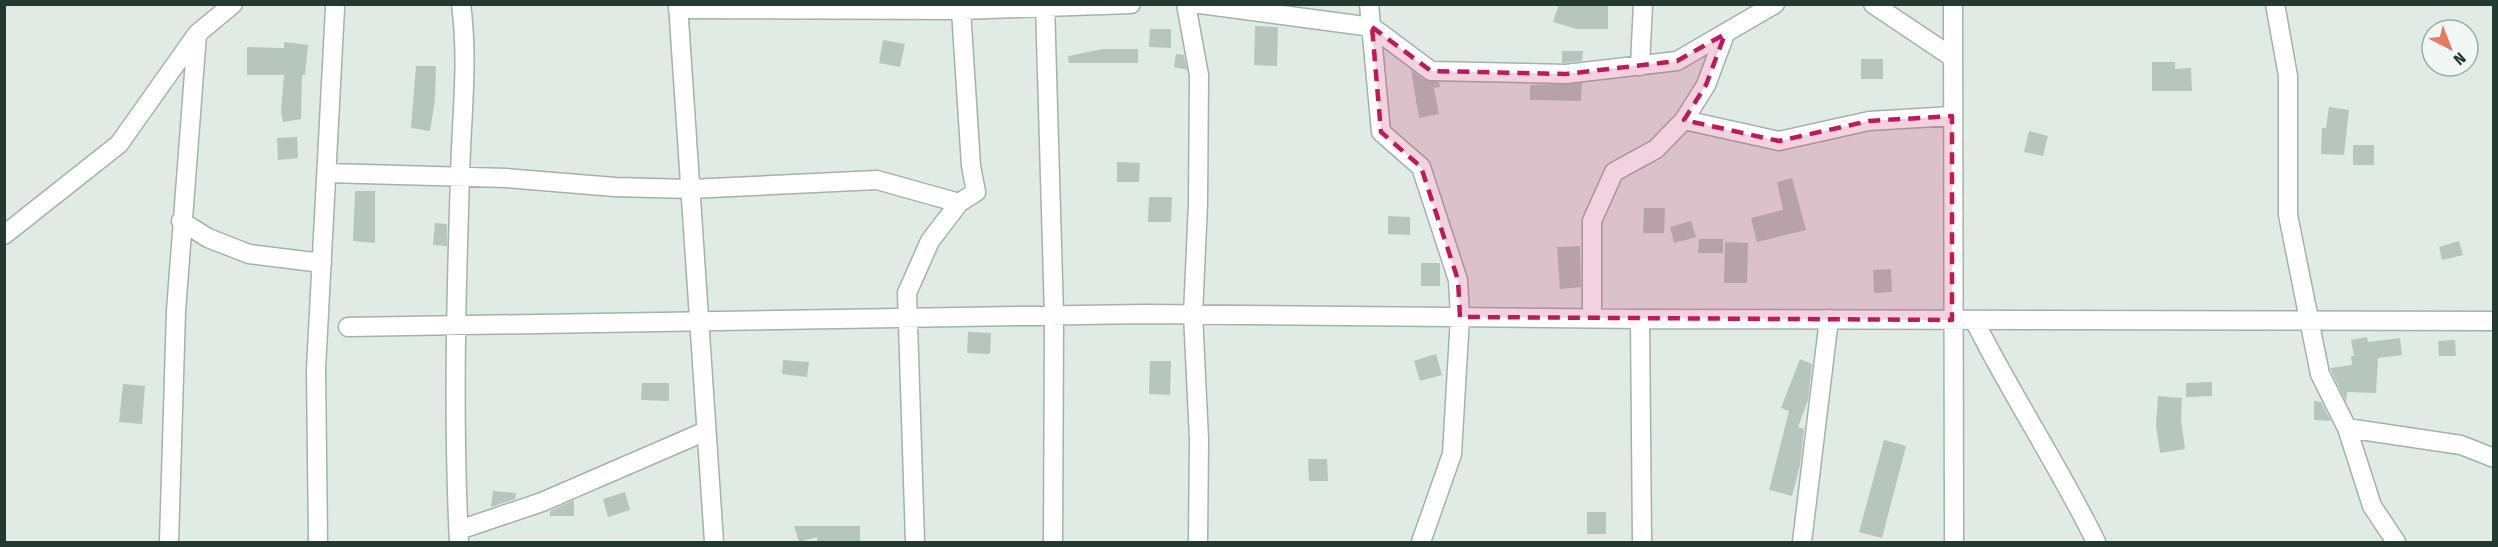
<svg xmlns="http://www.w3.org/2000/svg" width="2498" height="547" viewBox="0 0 2498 547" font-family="'Fira Sans Condensed',sans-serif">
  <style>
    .building { fill: #b6c5be }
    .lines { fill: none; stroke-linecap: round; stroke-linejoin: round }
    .minor-casing { stroke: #a4b2ac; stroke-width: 21 }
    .tertiary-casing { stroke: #a4b2ac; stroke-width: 21 }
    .minor { stroke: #fff; stroke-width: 18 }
    .tertiary { stroke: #fff; stroke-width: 18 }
    .marked { fill: #c2185b; fill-opacity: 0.2; stroke: #c2185b; stroke-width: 4.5; stroke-dasharray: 12 8; stroke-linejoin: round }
  </style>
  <rect width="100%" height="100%" fill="#e1ebe5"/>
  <!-- building -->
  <path class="building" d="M1559 4H1608V29H1577L1553 22Z
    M1255 26 1278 27 1277 66 1254 65Z
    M1150 29H1171V48L1149 47Z
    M883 40 905 44 900 67 879 63Z
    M284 42 308 45 305 75H302L301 119 283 122 281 111 284 75H247V47L284 48Z
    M1103 49H1138V63H1069L1068 56Z
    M1562 51H1583L1582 61 1562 63Z
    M1176 54 1184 55 1187 70 1174 67Z
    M1861 59H1883V79H1861Z
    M2152 62H2175V69L2191 68 2192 91H2152Z
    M416 66H436L435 100 430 131 411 128Z
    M1411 70 1425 80 1439 82 1440 87 1434 88 1439 114 1419 118Z
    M1582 83 1581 101 1530 100V85Z
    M2329 107 2349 110 2344 155 2321 154 2322 128H2326Z
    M2029 131 2048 136 2043 156 2024 152Z
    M297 137 298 158 278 160 277 138Z
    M2353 145H2374V165H2353Z
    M1117 162 1140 163 1139 182H1117Z
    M1792 178 1806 230 1757 242 1751 218 1783 210 1777 182Z
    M355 191H375V243L353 241Z
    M1149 197H1172L1171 222H1148Z
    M1644 208H1665L1664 233H1643Z
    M1388 216 1410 217V235L1388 234Z
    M1691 221 1696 237 1674 243 1670 227Z
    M435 223 447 224V246L433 245Z
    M1699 239H1723V253H1698Z
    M2459 241 2463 255 2442 260 2439 247Z
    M1725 242 1748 243 1747 283H1724Z
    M1580 246 1581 287 1560 289 1557 247Z
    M1421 263H1440V286H1421Z
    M1891 269 1892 292 1874 293 1873 270Z
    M968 332 991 333 990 354 967 353Z
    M2367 337 2368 342 2400 338 2402 355 2378 358 2376 393 2347 392 2346 402 2330 368 2352 365 2351 356H2354L2351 340Z
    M2455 340 2456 356H2439L2438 341Z
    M1436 354 1442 375 1420 381 1414 361Z
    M1800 359 1812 364 1808 400 1798 427 1804 429 1800 465 1792 496 1769 490 1789 411 1781 408Z
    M783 360 809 362 807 377 782 374Z
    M1150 361H1171L1170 395 1149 394Z
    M2212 382V396L2186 397V383Z
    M642 383H669V401L641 400Z
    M123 384 145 386 142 424 119 422Z
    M2158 396 2182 398 2181 419 2185 449 2160 453 2156 425Z
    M2314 401 2321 402 2331 421 2314 420Z
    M1884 440 1906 446 1882 538 1859 532Z
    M1308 459H1327L1328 481H1309Z
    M493 491 516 493 515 499 491 507Z
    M625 492 630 510 608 517 603 499Z
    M574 500V516H550V511Z
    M1587 512H1606V534H1587Z
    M794 526H860V543H817V537L799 542Z"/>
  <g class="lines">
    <!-- minor casing -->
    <g class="minor-casing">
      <path id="minor" d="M1045 4 1054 315 1053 542
        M1186 4 1199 75 1198 204 1193 314 1199 439 1198 542
        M1200 4 1372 27 1431 71 1566 74 1677 61 1775 4
        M1369 4 1381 132 1421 167 1458 280 1460 317 1452 454 1421 542
        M1873 4 1952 57
        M1953 4 1954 542
        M2275 4 2288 76V215L2320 374 2347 428 2372 506 2396 542
        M678 9 961 10 1131 4
        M1640 66 1643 4
        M1684 120 1779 141 1869 121 1952 116
        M327 173 506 178 615 187 690 189 877 180 959 203
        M181 221 208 238 249 254 322 263
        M4 235 119 144 197 34 233 4
        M1592 318V221L1614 172 1656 149 1684 120 1706 85 1725 34
        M1640 319 1642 542
        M1974 320C2012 396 2059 466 2096 542
        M348 327 1145 314 1640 319 2494 321
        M2347 428 2461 445 2494 458
        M459 530 542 502 706 431
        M169 542 176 311 197 34
        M318 542 316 369 335 8
        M459 542C453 422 456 299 460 178 461 119 469 63 461 4
        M915 542 907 293 930 241 959 203 976 192 971 166 961 10
        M1802 542 1829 319"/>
    </g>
    <!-- tertiary casing -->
    <g class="tertiary-casing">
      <path id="tertiary" d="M678 4 714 542"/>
    </g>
    <!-- minor -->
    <use href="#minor" class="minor"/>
    <!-- tertiary -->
    <use href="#tertiary" class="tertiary"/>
  </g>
  <!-- marked area -->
  <path class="marked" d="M1372 27 1431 71 1566 74 1677 61 1725 34 1706 85 1684 120 1779 141 1869 121 1952 116V320L1460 317 1458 280 1421 167 1381 132Z"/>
  <!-- border -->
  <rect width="2498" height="547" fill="none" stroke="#223a32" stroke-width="12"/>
  <!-- north arrow -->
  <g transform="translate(2450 48) rotate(138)"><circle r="28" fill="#f1f7f4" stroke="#9eaba6" stroke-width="1.5"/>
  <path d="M0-4.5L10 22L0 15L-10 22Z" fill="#ea7760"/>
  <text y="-9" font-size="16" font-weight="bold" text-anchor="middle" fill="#223a32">N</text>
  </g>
</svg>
